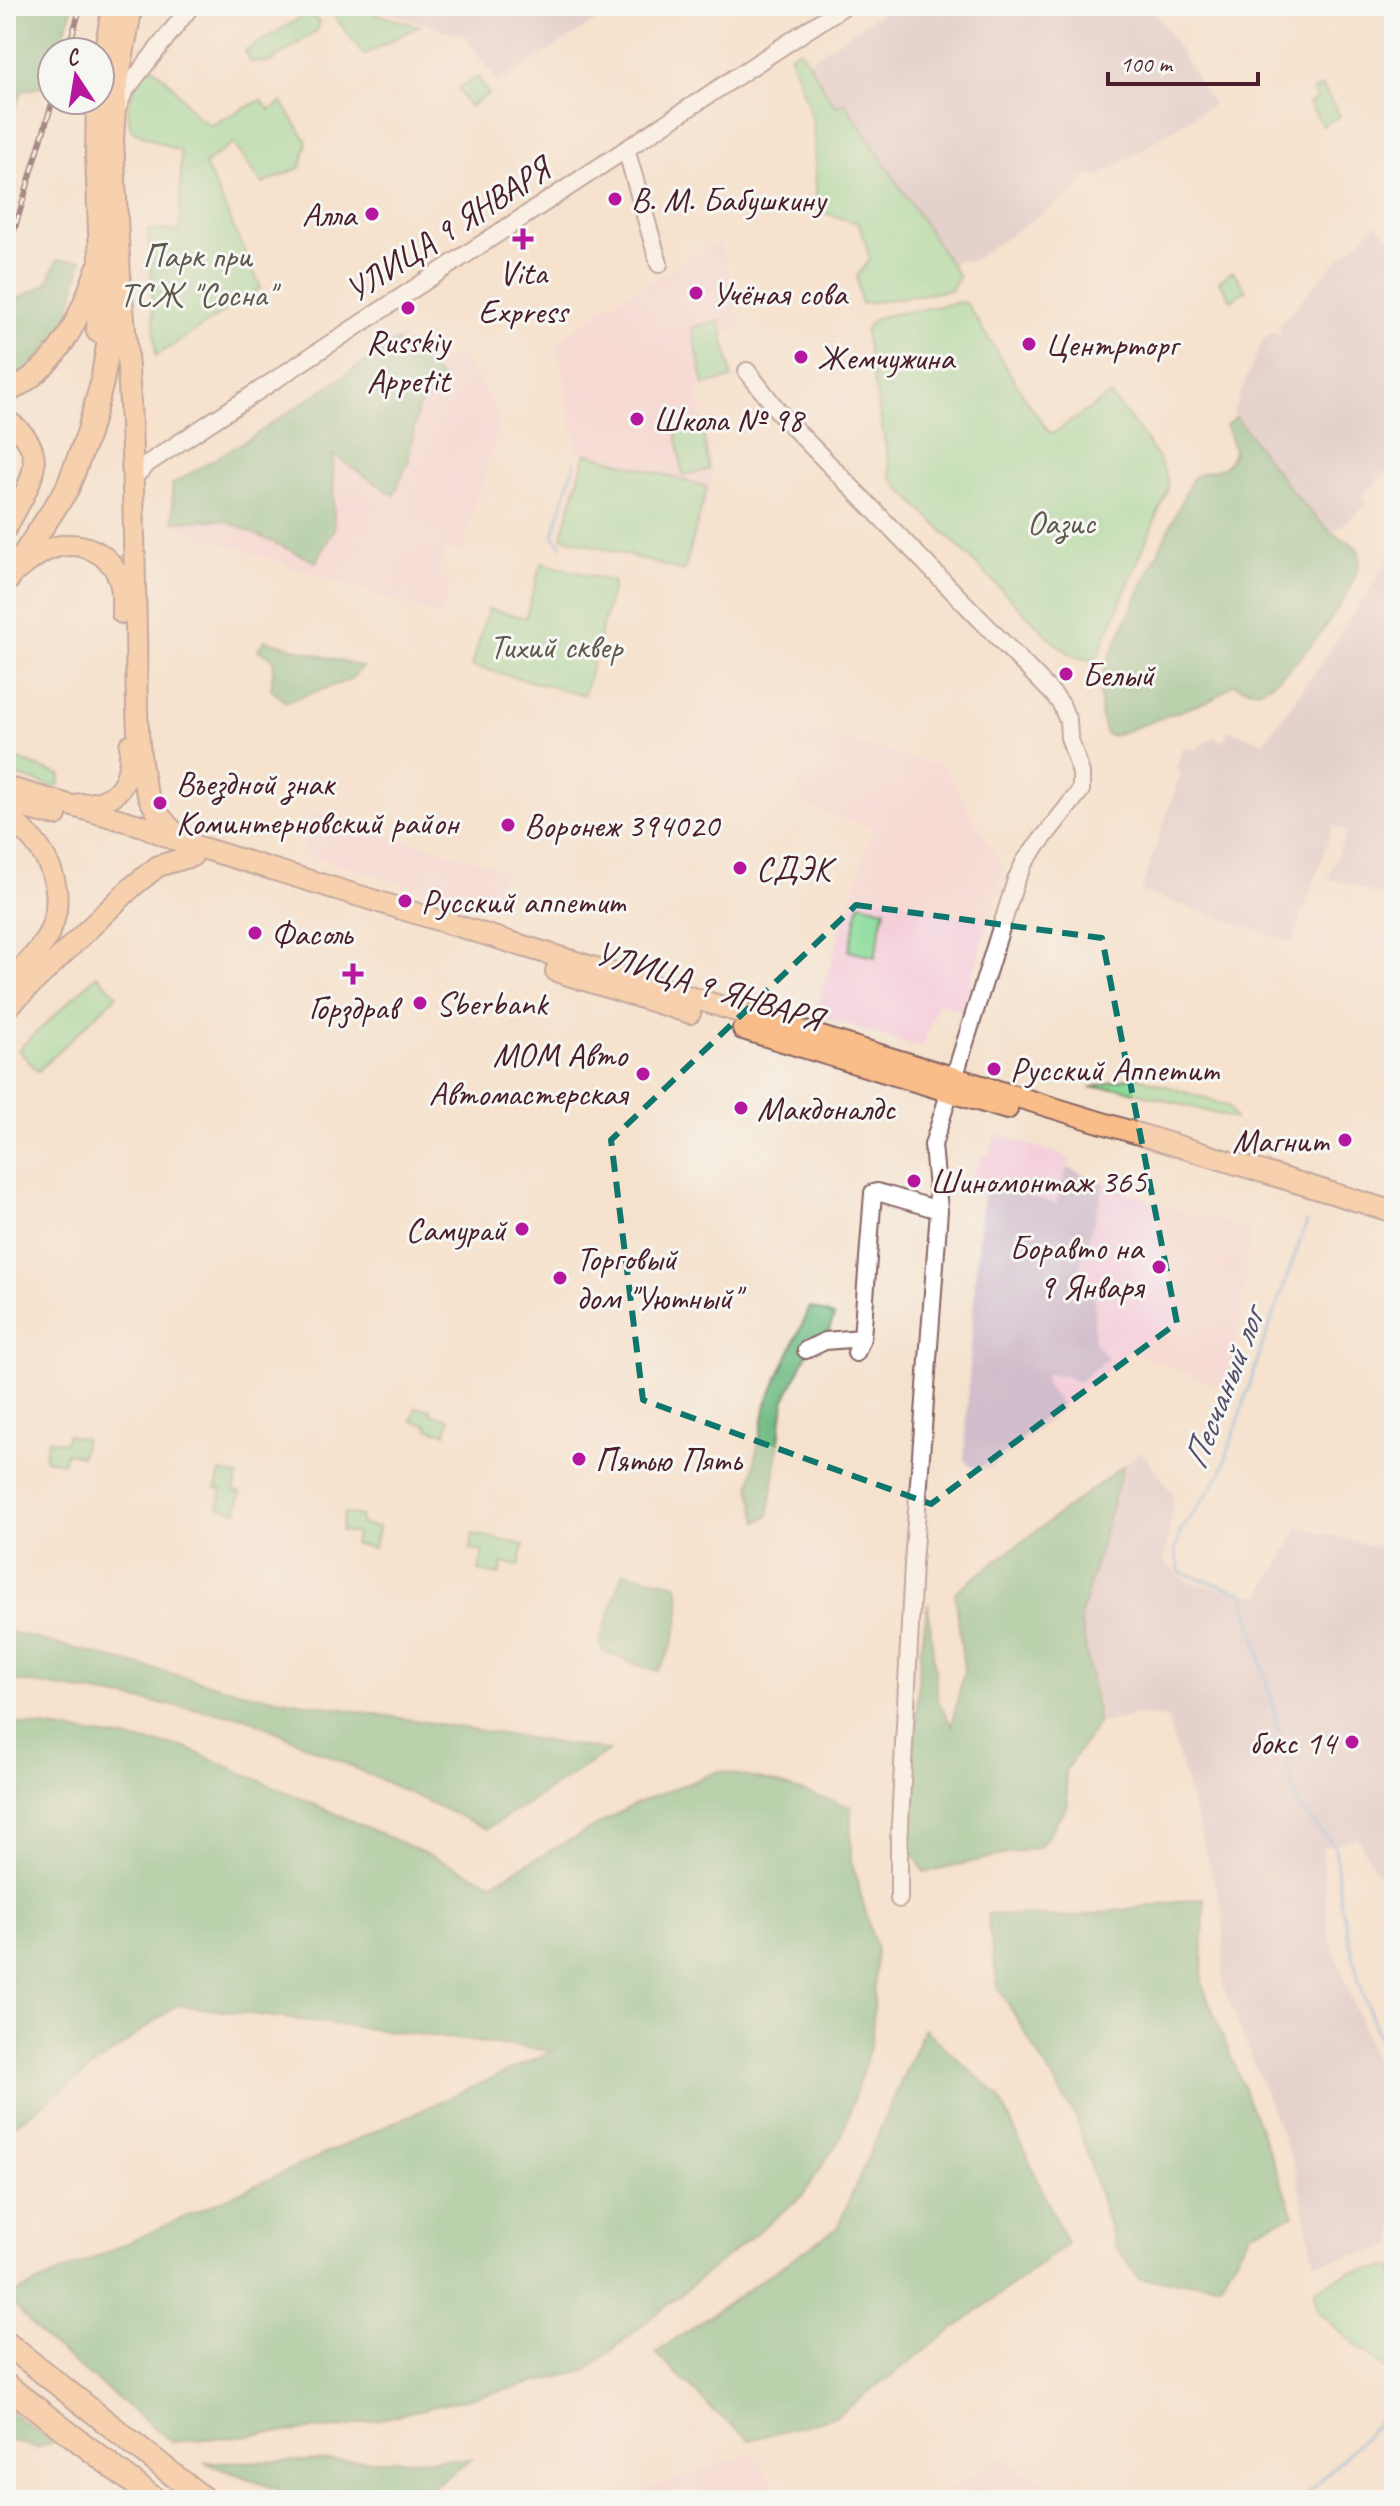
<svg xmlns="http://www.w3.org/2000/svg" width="1400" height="2506" viewBox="0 0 1400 2506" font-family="Caveat,sans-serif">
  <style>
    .built { fill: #f5cfda }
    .industrial { fill: #d1bdcb }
    .green { fill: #8cdc9b; stroke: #6b7e63; stroke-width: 2 }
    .forest { fill: #71bc83; stroke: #5e6e57; stroke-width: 2 }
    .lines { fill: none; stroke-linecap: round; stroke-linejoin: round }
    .stream { stroke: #70ace2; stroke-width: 3 }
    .minor-casing { stroke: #866364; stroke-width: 20 }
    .major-casing { stroke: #866364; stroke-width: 24 }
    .highway-casing { stroke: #866364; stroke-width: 26 }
    .minor { stroke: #fff; stroke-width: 16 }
    .major { stroke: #f8bd88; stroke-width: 20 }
    .highway { stroke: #f8bd88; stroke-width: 22 }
    .rail-casing { stroke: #4a1f2b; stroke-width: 6 }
    .rail { stroke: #f6f6f2; stroke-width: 3; stroke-dasharray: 9; stroke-linecap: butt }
    .marked { fill: none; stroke: #0f766e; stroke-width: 6; stroke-dasharray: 16 10; stroke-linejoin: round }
    .poi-dot { fill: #b5179e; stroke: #f6f6f2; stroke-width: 3 }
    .labels { text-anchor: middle; stroke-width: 6; stroke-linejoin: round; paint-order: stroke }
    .poi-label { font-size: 34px; fill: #4a1f2b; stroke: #f6f6f2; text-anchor: start }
    .street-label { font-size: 34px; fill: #4a1f2b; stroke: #f6f6f2 }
    .park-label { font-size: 34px; fill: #5e584d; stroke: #f6f6f2 }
    .water-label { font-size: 36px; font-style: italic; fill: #57506b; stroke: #f6f6f2 }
  </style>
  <rect width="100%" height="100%" fill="#f6f6f2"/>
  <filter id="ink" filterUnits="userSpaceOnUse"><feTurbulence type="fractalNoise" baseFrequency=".0125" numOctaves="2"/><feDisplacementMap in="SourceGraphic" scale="16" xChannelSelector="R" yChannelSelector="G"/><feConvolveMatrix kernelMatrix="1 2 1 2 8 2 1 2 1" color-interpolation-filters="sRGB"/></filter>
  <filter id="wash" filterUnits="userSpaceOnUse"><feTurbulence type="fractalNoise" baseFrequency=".006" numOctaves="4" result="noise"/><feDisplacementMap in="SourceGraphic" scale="32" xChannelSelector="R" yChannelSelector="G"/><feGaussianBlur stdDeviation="1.8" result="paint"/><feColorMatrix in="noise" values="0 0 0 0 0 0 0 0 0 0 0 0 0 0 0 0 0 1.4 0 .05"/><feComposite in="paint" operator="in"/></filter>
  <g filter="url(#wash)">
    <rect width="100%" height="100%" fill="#f5e2cd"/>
    <!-- built -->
    <path class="built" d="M721 241 742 330 724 335 734 380 698 388 712 475 711 488 686 574 559 537 583 453 577 450 557 344 603 308Z
      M402 334 423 360 462 359 494 404 499 425 462 552 445 549 438 579 451 583 441 617 171 525 178 485Z
      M793 728 944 766 1004 870 962 1011 937 1003 923 1048 815 1015 872 828 802 804Z
      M313 811 505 870 492 910 302 853Z
      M996 1134 1070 1158 1056 1204 995 1187 993 1194 985 1192 983 1196 966 1190 983 1155H988Z
      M1105 1183 1149 1199V1203L1251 1230 1232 1391 1130 1351 1063 1408 1044 1383 1046 1374 1061 1375 1094 1342 1095 1290 1075 1285Z
      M752 2453 788 2500H616Z
      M1002 2457 1066 2500H930L948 2490Z"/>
    <!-- industrial -->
    <path class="industrial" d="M367 6H620L498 83 465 36Z
      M891 6H1152L1213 104 1097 178 1092 174 1078 184 1079 189 971 261 958 260 948 267 804 64Z
      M1376 224 1394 242V480L1385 472 1378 479 1380 481 1361 496 1368 505 1332 533 1286 484 1233 412 1262 341 1273 332 1278 336 1282 331 1278 327 1328 270Z
      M1394 551V877L1389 875 1387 879 1394 885V900L1328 878 1347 831 1333 826 1293 943 1141 891 1181 772 1175 769 1184 747 1194 750 1213 738 1224 741 1228 730 1264 742 1319 667Z
      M1067 1168 1105 1183 1075 1285 1095 1290 1094 1341 1108 1358 1079 1382 1061 1375 1046 1374 1045 1383 1063 1408 990 1469 979 1470 969 1466 964 1459 975 1281 983 1196 985 1191 993 1193 995 1186 1056 1204Z
      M1141 1451 1174 1495 1164 1563 1189 1582 1260 1596 1289 1547 1297 1526 1394 1552V1686H1392L1384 1708 1394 1720V1868L1389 1883 1394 1885V1959L1379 1893 1382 1882 1357 1837 1322 1848 1328 1933 1385 2089 1394 2105V2247L1315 2263 1296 2171 1223 1986V1911L1167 1718 1135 1715 1102 1724 1080 1618 1123 1466Z"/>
    <!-- green -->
    <path class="green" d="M327 6H348L419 26 364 55Z
      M307 14 319 21 318 30 270 62H251L245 51Z
      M800 49 835 106 845 103 959 277 951 290 861 304 857 276 870 259 859 223 817 211 813 120 790 55Z
      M147 61 174 87 197 117 211 125 261 100 270 110 282 102 307 142 301 167 263 184 233 143 205 164 261 288 156 356 148 230 180 231 181 152 131 130C123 102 135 87 147 61Z
      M478 77 489 94 469 107 458 89Z
      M1322 86 1340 116 1323 126 1309 103 1317 98 1313 91Z
      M1233 271 1246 290 1231 300 1219 281Z
      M961 302 967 304 1027 401 1049 432 1054 433 1110 395C1125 413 1171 466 1168 489L1098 656 1094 660 1076 658 1054 642 899 487 891 476 865 333 869 323 879 317Z
      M720 321 732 378 704 385 692 327Z
      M702 425 709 470 683 475 676 430Z
      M586 453 707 487 684 571 562 537Z
      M541 563 614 582 584 695 472 666 488 609 526 618Z
      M6 756 61 775 59 784 54 787 6 772Z
      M860 903 885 909 875 957 849 951Z
      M97 975 117 995 38 1071 18 1050Z
      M1135 1076 1228 1106 1235 1119 1121 1088H1090Z
      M416 1407 431 1410 430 1414 449 1419 446 1433 428 1429V1425L412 1421Z
      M67 1435 85 1439 81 1456 66 1453 63 1463 44 1459 48 1440 65 1443Z
      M220 1472 238 1476 234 1491 241 1493 237 1511 218 1507 222 1490 216 1488Z
      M344 1513 361 1516 360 1524 378 1527 374 1548 354 1544 356 1533 341 1531Z
      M473 1534 524 1545 519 1566 503 1563 500 1575 479 1571 483 1552 470 1549Z
      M1394 2267V2376L1338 2330 1317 2309 1315 2290 1349 2272Z"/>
    <!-- forest -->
    <path class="forest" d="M6 6H73L58 52H52V73L48 86 22 91 6 130Z
      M57 260H82L66 325 19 380 6 385V304L47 284Z
      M396 341 444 380 418 408 408 462 394 495 333 455 334 529 316 562 224 520 173 521 172 484 252 437Z
      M1236 417C1265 456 1293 498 1330 531 1338 538 1355 542 1359 552 1367 572 1319 638 1304 653 1294 664 1272 688 1257 690 1249 691 1240 686 1233 684L1213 699 1112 736 1106 734C1098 714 1099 686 1105 666L1192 479C1207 464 1227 479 1234 450L1226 425Z
      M265 640 362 667 350 680 286 702 271 690 274 659 258 650Z
      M810 1307 834 1316 825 1341 811 1345 784 1402 769 1515 758 1522 750 1487 766 1404Z
      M1123 1466 1080 1618 1099 1722 1065 1771 1068 1805 1040 1847 924 1872 908 1844 920 1655 928 1603 938 1701 952 1726 964 1670 955 1592Z
      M623 1572 677 1584C686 1610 674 1651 657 1671 637 1667 622 1658 602 1651L601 1640Z
      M6 1631 255 1695 609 1751 487 1829 245 1717 6 1679Z
      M6 1722 184 1747 492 1883 639 1802 719 1771 773 1782 851 1807V1860L876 1949 872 2041 842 2135 803 2195 586 2371 346 2427 172 2442 44 2339 7 2297 553 2051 177 2005 6 2131Z
      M1204 1898 1202 1984 1294 2215 1251 2232 1220 2284 1139 2279 1114 2244 1077 2120 998 1987 987 1914 1072 1917Z
      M924 2029 999 2096 1067 2244 837 2416 750 2440 714 2411 656 2353 837 2228Z
      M6 2409 52 2442 37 2448 6 2439Z
      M472 2459 414 2500H298L297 2497 204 2462Z"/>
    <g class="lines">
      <!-- stream -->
      <path class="stream" d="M562 546 553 536 575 462
        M1307 1222 1262 1346 1221 1474 1180 1532 1175 1553 1180 1572 1244 1593 1298 1806 1335 1846 1340 1900 1359 1981 1384 2054 1394 2064
        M1301 2500 1375 2426 1394 2401"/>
    </g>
  </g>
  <g filter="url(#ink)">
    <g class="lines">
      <!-- minor casing -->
      <g class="minor-casing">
        <path id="minor" d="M118 107 124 92 191 6
          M626 149 659 264
          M747 371 782 416 1053 694 1061 704 1068 721 1069 737 1081 773V790L1025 861 1016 880 933 1145 939 1210 913 1564 899 1845V1899
          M131 486 134 477 147 464 844 6
          M806 1350 825 1341 862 1338 873 1193 877 1192 939 1210
          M856 1353 862 1338"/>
      </g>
      <!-- major casing -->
      <g class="major-casing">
        <path id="major" d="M121 290C134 402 133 517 136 630 137 678 135 729 143 776 146 800 162 822 180 837
          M6 393C60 366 78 322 97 268
          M6 420C56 453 28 486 6 528
          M14 572C25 565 38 553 50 549 79 538 112 552 120 582 123 591 122 603 122 613
          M6 787 143 826 173 839 1394 1212
          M6 804 56 815
          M80 804C118 805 132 781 130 745
          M6 817C48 844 73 895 44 942 34 958 19 971 6 985
          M556 971 690 1013
          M6 1009 132 887 158 866 192 856
          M743 1029 1007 1109"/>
      </g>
      <!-- highway casing -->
      <g class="highway-casing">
        <path id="highway" d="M100 80 114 6
          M98 331 101 257 97 156 98 100
          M6 582 67 489 88 434 102 382 119 278 112 140 115 92 131 6
          M6 2343 205 2500
          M6 2385 156 2500"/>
      </g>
      <!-- minor -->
      <use href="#minor" class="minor"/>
      <!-- major -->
      <use href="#major" class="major"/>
      <!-- highway -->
      <use href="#highway" class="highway"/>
      <!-- rail casing -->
      <g class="rail-casing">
        <path id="rail" d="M67 52 81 6
          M6 258 53 100"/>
      </g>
      <!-- rail -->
      <use href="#rail" class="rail"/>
    </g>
  </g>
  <!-- marked area -->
  <path d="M0 0H1400V2506H0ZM856 905 1102 938 1177 1323 931 1504 643 1400 611 1140Z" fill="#f5e2cd" fill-opacity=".55" fill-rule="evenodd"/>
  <path class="marked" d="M856 905 1102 938 1177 1323 931 1504 643 1400 611 1140Z"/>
  <!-- markers -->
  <g class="poi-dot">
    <circle cx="615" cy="199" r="8"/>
    <circle cx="372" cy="214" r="8"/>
    <path d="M519 227h8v8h8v8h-8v8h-8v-8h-8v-8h8z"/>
    <circle cx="696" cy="293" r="8"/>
    <circle cx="408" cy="308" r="8"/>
    <circle cx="1029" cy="344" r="8"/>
    <circle cx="801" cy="357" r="8"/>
    <circle cx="637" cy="419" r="8"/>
    <circle cx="1066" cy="674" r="8"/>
    <circle cx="160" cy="803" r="8"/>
    <circle cx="508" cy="825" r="8"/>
    <circle cx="740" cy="868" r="8"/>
    <circle cx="405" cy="901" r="8"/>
    <circle cx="255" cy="933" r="8"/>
    <path d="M349 962h8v8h8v8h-8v8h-8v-8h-8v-8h8z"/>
    <circle cx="420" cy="1003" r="8"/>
    <circle cx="994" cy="1069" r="8"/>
    <circle cx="643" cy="1074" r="8"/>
    <circle cx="741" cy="1108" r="8"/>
    <circle cx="1345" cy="1140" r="8"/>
    <circle cx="914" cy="1181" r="8"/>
    <circle cx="522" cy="1229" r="8"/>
    <circle cx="1159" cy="1267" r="8"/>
    <circle cx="560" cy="1278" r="8"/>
    <circle cx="579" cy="1459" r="8"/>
    <circle cx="1352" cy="1742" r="8"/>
  </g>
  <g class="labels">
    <!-- poi labels -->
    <g class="poi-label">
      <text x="631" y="211">В. М. Бабушкину</text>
      <text x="356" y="226" text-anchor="end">Алла</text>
      <text x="523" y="284" text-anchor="middle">Vita<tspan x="523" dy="39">Express</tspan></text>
      <text x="712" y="305">Учёная сова</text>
      <text x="408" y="353" text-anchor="middle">Russkiy<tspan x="408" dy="39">Appetit</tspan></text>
      <text x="1045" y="356">Центрторг</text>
      <text x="817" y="369">Жемчужина</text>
      <text x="653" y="431">Школа № 98</text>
      <text x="1082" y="686">Белый</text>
      <text x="176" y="795">Въездной знак<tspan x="176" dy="39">Коминтерновский район</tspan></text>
      <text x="524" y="837">Воронеж 394020</text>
      <text x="756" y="880">СДЭК</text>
      <text x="421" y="913">Русский аппетит</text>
      <text x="271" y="945">Фасоль</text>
      <text x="436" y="1015">Sberbank</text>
      <text x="353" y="1019" text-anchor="middle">Горздрав</text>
      <text x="627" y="1066" text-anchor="end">МОМ Авто<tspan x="627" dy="39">Автомастерская</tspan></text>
      <text x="1010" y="1081">Русский Аппетит</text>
      <text x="757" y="1120">Макдоналдс</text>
      <text x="1329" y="1152" text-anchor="end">Магнит</text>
      <text x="930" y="1193">Шиномонтаж 365</text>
      <text x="506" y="1241" text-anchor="end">Самурай</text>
      <text x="1143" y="1259" text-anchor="end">Боравто на<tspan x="1143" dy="39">9 Января</tspan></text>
      <text x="576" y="1270">Торговый<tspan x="576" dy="39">дом "Уютный"</tspan></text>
      <text x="595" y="1471">Пятью Пять</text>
      <text x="1336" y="1754" text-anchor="end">бокс 14</text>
    </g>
    <!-- street labels -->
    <g class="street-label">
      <text transform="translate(447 229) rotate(-33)" y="12">УЛИЦА 9 ЯНВАРЯ</text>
      <text transform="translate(709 985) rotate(17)" y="12">УЛИЦА 9 ЯНВАРЯ</text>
    </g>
    <!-- park labels -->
    <g class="park-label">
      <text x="197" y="267">Парк при<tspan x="197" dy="39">ТСЖ "Сосна"</tspan></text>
      <text x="1061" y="534">Оазис</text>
      <text x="556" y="658">Тихий сквер</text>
    </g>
    <!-- water labels -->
    <g class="water-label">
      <text transform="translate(1222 1389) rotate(-69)" y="13">Песчаный лог</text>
    </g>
  </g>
  <!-- margin -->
  <rect width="1400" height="2506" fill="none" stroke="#f6f6f2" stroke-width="32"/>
  <!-- north arrow -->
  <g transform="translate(76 76) rotate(348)"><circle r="38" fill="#f6f6f2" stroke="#b1a0a2" stroke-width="2"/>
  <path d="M0-6L14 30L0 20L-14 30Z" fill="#b5179e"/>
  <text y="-12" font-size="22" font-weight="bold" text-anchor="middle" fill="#4a1f2b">С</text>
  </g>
  <!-- scale -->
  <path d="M1108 72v12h150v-12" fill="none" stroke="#4a1f2b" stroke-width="4"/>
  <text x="1120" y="72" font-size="24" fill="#4a1f2b" stroke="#f6f6f2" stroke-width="6" paint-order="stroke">100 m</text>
</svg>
